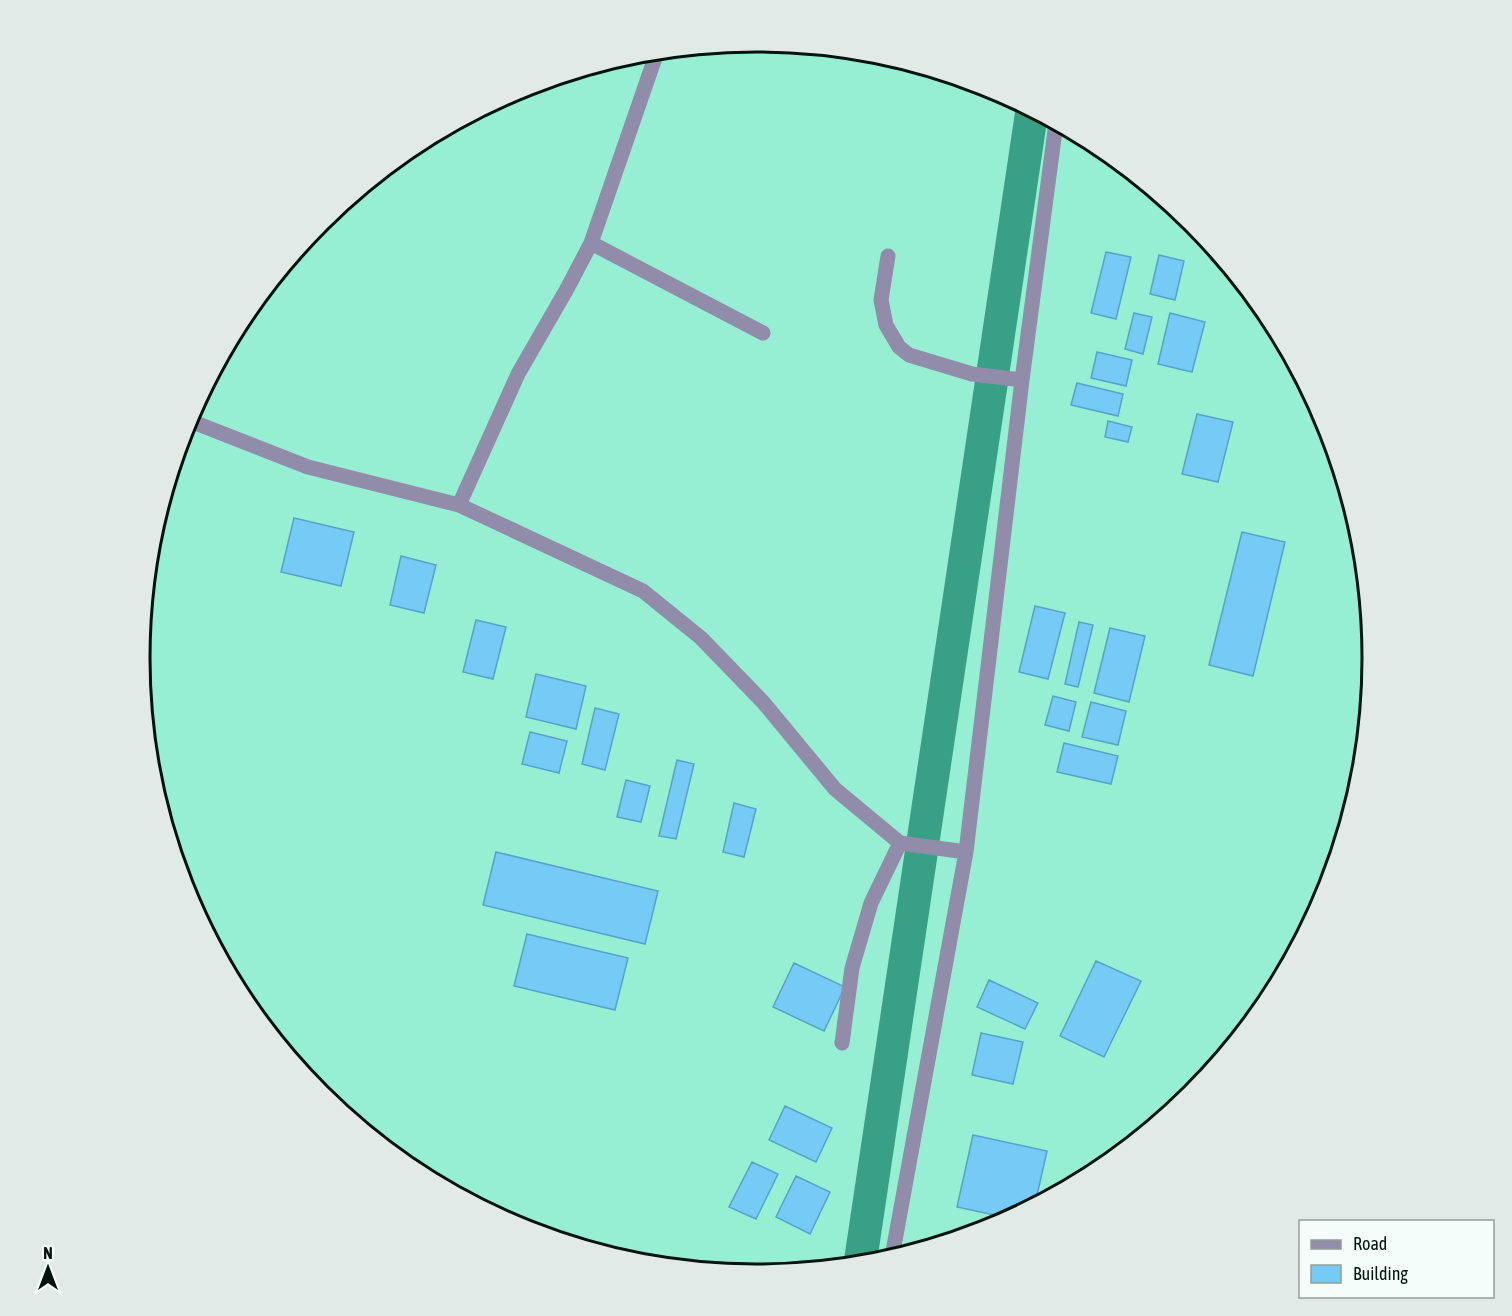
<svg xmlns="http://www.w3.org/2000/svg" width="1512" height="1316" viewBox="0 0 1512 1316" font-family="'Asap Condensed',sans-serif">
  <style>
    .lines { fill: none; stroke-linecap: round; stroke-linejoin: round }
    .canal { stroke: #38a085; stroke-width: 33 }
    .building { fill: #75caf6; stroke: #56a3c9; stroke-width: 1.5 }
    .service { stroke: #918ca9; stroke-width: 15 }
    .minor { stroke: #918ca9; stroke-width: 15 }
    .rim { fill: none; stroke: #00130c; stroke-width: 3 }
  </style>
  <rect width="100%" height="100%" fill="#96efd3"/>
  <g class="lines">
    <!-- canal -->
    <path class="canal" d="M860 1264 1032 110"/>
  </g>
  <!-- building -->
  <path class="building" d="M1106 252 1131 257 1116 319 1091 313Z
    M1159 255 1184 261 1175 300 1150 294Z
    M1134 313 1152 317 1143 354 1125 349Z
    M1170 313 1205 322 1192 372 1158 364Z
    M1097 352 1132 360 1126 386 1091 378Z
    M1077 383 1123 394 1118 416 1071 405Z
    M1197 414 1233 422 1218 482 1182 474Z
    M1108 421 1132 427 1128 442 1105 437Z
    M294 518 354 532 341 586 281 572Z
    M1242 532 1285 542 1253 676 1209 665Z
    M401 556 436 565 424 613 390 605Z
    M1035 606 1065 613 1048 679 1019 672Z
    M476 620 506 627 493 679 463 672Z
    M1079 622 1093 625 1078 687 1065 684Z
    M1110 628 1145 636 1129 702 1094 693Z
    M536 674 586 686 576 729 526 717Z
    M1053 696 1076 702 1069 731 1045 725Z
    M1091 702 1126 711 1118 745 1082 737Z
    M595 708 619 714 605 770 582 764Z
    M530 732 567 741 559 773 522 764Z
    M1064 743 1118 756 1111 784 1057 772Z
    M677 760 694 764 676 839 659 836Z
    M626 780 650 786 641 822 617 817Z
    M734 803 756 809 744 857 723 852Z
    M496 852 658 891 645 944 483 905Z
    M527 934 628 958 615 1010 514 986Z
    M1096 961 1141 981 1104 1057 1060 1036Z
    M794 963 845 987 824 1031 773 1007Z
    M989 980 1038 1003 1025 1029 977 1007Z
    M981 1033 1023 1042 1013 1084 972 1075Z
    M785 1106 832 1128 816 1162 769 1140Z
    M973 1135 1047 1151 1035 1204 1008 1218 957 1207Z
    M752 1162 778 1174 756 1219 729 1207Z
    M796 1176 830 1192 810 1234 776 1217Z"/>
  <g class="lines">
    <!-- service -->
    <path class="service" d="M842 1043 852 968 871 903 900 843"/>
    <!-- minor -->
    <path class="minor" d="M591 243 763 333
      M888 256 881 300 886 325 899 347 909 355 972 374 1022 380
      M188 420 308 467 459 505 643 591 701 638 763 702 835 789 900 843 966 852
      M459 505 518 374 568 287 591 243 657 52
      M892 1257 966 852 1022 380 1056 123"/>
  </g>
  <!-- crop -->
  <path d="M0 0H1512V1316H0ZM150 658a606 606 0 1 1 1212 0a606 606 0 1 1-1212 0Z" fill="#e1eae7" fill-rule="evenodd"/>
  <path class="rim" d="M150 658a606 606 0 1 1 1212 0a606 606 0 1 1-1212 0Z"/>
  <!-- legend -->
  <rect x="1299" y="1220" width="195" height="78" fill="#f5fdfa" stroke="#939f9b" stroke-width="1.5"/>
  <rect x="1311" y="1240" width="30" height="9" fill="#918ca9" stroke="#939f9b" stroke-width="1.5"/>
  <text x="1353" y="1250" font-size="18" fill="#00130c">Road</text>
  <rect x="1311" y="1265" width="30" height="18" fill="#75caf6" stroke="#939f9b" stroke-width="1.5"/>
  <text x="1353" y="1280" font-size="18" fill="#00130c">Building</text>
  <!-- north arrow -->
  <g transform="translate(48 1268)" stroke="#f5fdfa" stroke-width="4.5" paint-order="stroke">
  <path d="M0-4.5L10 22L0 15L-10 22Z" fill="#00130c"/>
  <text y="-9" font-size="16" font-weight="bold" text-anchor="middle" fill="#00130c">N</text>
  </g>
</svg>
